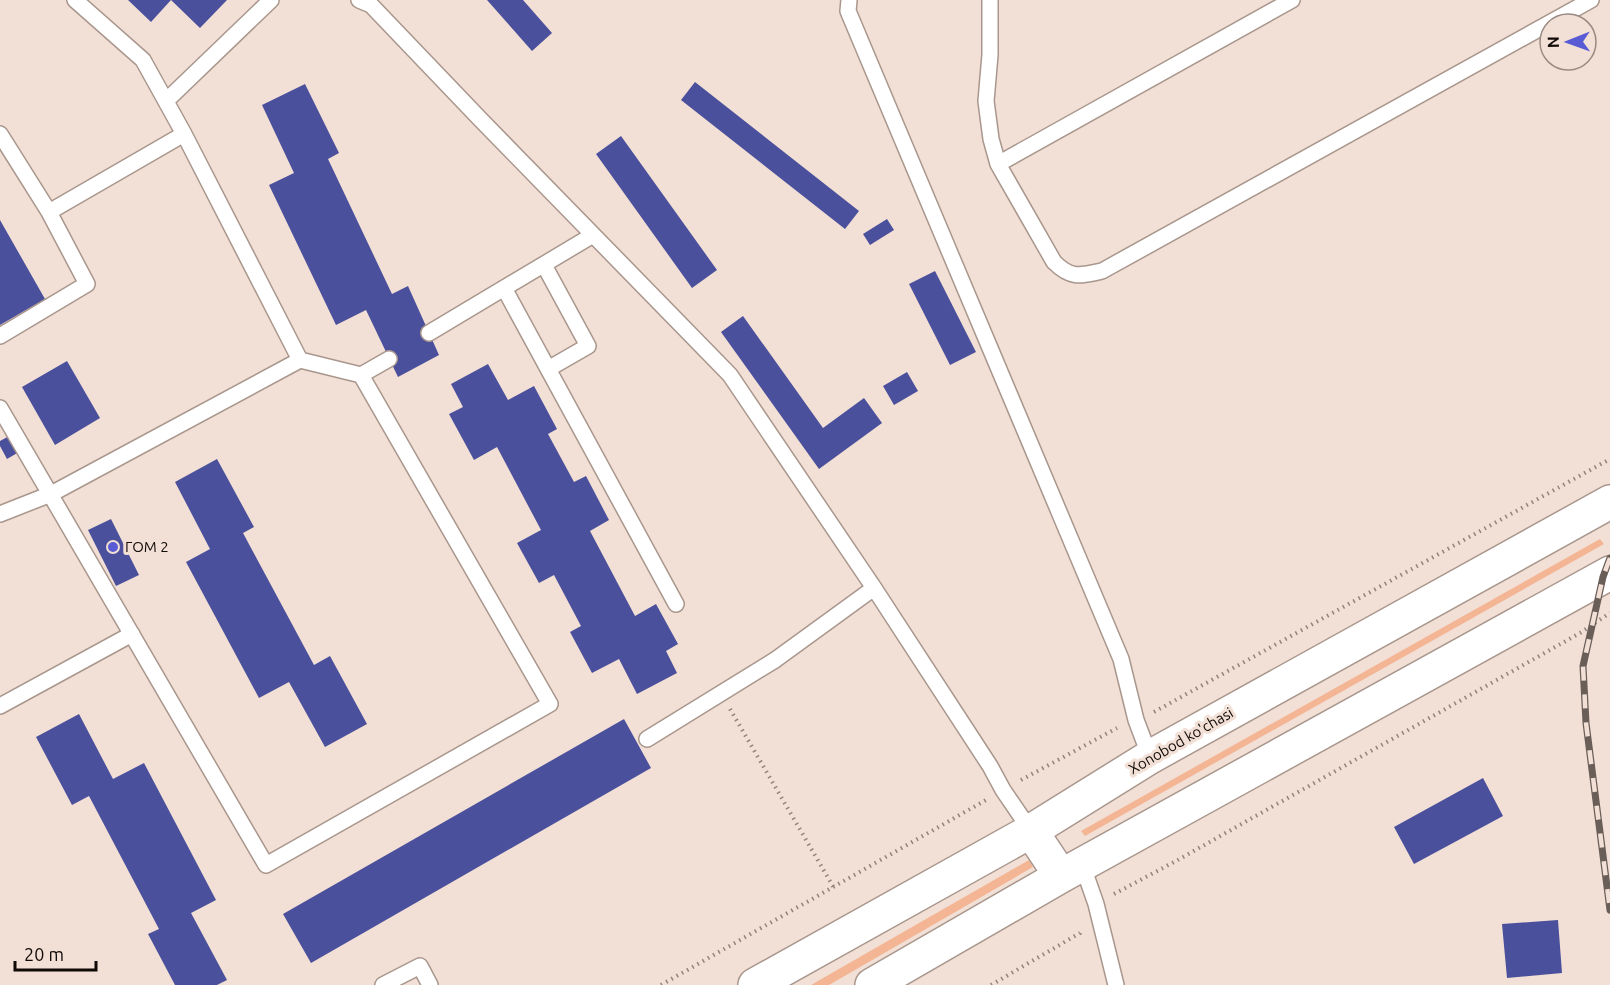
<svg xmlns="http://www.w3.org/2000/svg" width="1610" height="985" viewBox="0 0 1610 985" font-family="Ubuntu,sans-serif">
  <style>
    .green { fill: #f3b593 }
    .building { fill: #4a509c }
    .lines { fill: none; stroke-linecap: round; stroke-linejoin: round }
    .service-casing { stroke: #a9978d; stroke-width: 18 }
    .tertiary-casing { stroke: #a9978d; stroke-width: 36 }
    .path { stroke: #91847d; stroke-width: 4; stroke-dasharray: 1.5 4.5; stroke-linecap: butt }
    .service { stroke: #fff; stroke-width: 15 }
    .tertiary { stroke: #fff; stroke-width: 33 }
    .rail-casing { stroke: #695e58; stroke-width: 7 }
    .rail { stroke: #f2dfd5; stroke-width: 4.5; stroke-dasharray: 14; stroke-linecap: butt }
    .poi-dot { fill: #585bd3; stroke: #f2dfd5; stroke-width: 2 }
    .labels { text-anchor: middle; stroke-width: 6; stroke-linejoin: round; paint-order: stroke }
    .poi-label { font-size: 15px; fill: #100a07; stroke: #f2dfd5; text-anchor: start }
    .street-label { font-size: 15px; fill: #100a07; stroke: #f2dfd5 }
  </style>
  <rect width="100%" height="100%" fill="#f2dfd5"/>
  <!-- green -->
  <path class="green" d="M1600 539 1604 544 1085 836 1081 831Z
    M1029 860 1033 867 829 985H811Z"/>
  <!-- building -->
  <path class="building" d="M128 0H227L200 28 171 0 151 22Z
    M487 0H523L552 33 532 51Z
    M695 82 859 211 845 229 681 100Z
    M305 84 339 153 328 159 392 294 408 286 439 355 398 377 366 310 336 325 269 185 294 173 262 105Z
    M621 136 717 270 692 288 596 154Z
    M887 219 894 230 870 245 863 234Z
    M0 220 45 299 0 325Z
    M935 271 976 352 950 365 909 284Z
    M743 316 823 428 864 398 882 423 819 469 721 332Z
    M67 361 100 418 55 445 22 387Z
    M488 364 508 400 534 386 557 429 548 434 574 482 586 476 609 520 590 531 635 616 656 604 678 644 666 651 677 673 637 694 619 659 592 673 570 632 581 626 554 575 539 583 517 543 541 530 497 447 474 460 449 414 463 407 451 384Z
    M907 372 918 391 894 405 883 386Z
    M11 435 19 452 7 459 0 446V441Z
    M217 459 254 527 243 533 314 665 330 656 367 724 325 747 289 682 259 698 186 562 210 549 175 482Z
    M111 519 139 575 116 586 88 530Z
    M79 714 113 779 144 763 216 900 191 913 227 980 217 985H175L148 934 159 929 89 796 72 805 36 737Z
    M624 719 651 768 311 963 283 914Z
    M1483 778 1503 816 1414 864 1394 827Z
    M1558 920 1562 973 1507 978 1502 924Z"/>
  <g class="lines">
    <!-- service casing -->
    <g class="service-casing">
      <path id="service" d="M75 0 143 60 184 134 300 360
        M359 0 371 5 481 120 730 375 874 588 990 766 1003 790 1031 831
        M849 0 848 11 1121 659 1136 720 1150 757
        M990 0V55L986 101 991 139 998 164 1054 262C1071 279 1080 276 1102 271L1591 0
        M166 101 271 0
        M0 134 49 212
        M998 164 1292 0
        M544 265 588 346 548 369
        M504 288 676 604
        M429 333 593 235
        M0 336 87 284 49 212 184 134
        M361 375 389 359
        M0 408 266 865 550 704 361 375 300 360 51 494 0 514
        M0 706 132 634
        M647 739 775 660 874 588
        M1082 864 1096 904 1116 985
        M383 985 420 966 430 985"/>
    </g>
    <!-- tertiary casing -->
    <g class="tertiary-casing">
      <path id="tertiary" d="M1031 831 1061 876
        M755 985 1031 831 1150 757 1610 502
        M872 985 1061 876 1610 573"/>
    </g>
    <!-- path -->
    <path class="path" d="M730 709 834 888
      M1154 712 1610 459
      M1021 780 1117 728
      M1114 894 1176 861 1580 633 1610 613
      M661 985 986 800
      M991 985 1080 933 1082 929"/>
    <!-- service -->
    <use href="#service" class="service"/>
    <!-- tertiary -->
    <use href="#tertiary" class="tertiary"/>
    <!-- rail casing -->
    <g class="rail-casing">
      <path id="rail" d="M1610 558 1603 577 1583 666 1586 723 1610 910"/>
    </g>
    <!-- rail -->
    <use href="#rail" class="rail"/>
  </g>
  <!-- markers -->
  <circle class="poi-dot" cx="113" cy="547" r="6"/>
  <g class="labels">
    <!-- poi labels -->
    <g class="poi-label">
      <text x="125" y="552">ГОМ 2</text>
    </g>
    <!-- street labels -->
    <g class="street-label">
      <text transform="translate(1181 741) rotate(-30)" y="5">Xonobod ko'chasi</text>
    </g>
  </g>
  <!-- north arrow -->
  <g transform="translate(1568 42) rotate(269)"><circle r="28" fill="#f2dfd5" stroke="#988a83" stroke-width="1.5"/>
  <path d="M0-4.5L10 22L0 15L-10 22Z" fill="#585bd3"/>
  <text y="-9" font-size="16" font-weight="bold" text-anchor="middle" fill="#100a07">N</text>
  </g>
  <!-- scale -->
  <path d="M15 961v9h81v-9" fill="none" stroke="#100a07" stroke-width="3"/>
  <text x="24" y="961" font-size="18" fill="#100a07" stroke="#f2dfd5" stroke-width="4.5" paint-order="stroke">20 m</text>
</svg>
